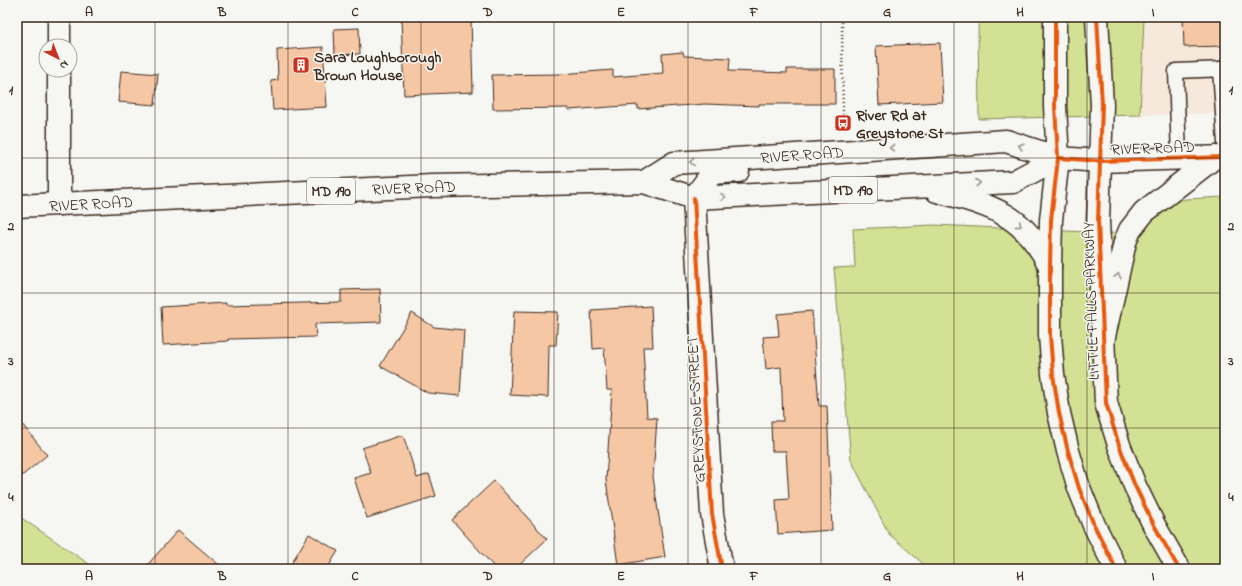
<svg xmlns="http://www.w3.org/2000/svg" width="1242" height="586" viewBox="0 0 1242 586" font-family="'Indie Flower',sans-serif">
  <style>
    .built { fill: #f6e8db }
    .green { fill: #d3e194; stroke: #878659 }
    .building { fill: #f6c7a5; stroke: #3b2a1e }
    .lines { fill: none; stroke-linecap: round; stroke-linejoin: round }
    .lane-casing { stroke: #3b2a1e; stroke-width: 17 }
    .street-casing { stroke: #3b2a1e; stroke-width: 25 }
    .secondary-casing { stroke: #3b2a1e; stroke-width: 25 }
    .primary-casing { stroke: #3b2a1e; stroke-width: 25 }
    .path { stroke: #3b2a1e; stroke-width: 2.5; stroke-dasharray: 1 3; stroke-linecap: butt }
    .lane { stroke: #f6f6f2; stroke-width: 14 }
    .street { stroke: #f6f6f2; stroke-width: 22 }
    .secondary { stroke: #f6f6f2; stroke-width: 22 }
    .primary { stroke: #f6f6f2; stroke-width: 22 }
    .cycleway-casing { stroke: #f6f6f2; stroke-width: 6 }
    .cycleway { stroke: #e8590c; stroke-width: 4 }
    .oneway { stroke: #989088 }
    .grid { fill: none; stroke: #3b2a1e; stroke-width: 1; stroke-opacity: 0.55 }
    .labels { text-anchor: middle; stroke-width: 3; stroke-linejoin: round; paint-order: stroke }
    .shield { fill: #f6f6f2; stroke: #73675e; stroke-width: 1 }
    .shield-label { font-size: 15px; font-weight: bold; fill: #3b2a1e }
    .poi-label { font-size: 16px; font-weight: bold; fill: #3b2a1e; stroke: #f6f6f2; text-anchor: start }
    .street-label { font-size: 16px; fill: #3b2a1e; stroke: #f6f6f2 }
    .neatline { fill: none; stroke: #3b2a1e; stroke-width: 1.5 }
    .grid-label { font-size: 13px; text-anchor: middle; font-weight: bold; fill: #3b2a1e }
  </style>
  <rect width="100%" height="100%" fill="#f6f6f2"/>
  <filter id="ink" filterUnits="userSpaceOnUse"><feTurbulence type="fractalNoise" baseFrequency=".025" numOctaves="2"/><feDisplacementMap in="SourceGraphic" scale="8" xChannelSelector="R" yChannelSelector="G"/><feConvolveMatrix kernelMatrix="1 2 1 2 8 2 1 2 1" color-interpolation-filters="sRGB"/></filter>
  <g filter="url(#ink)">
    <!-- built -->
    <path class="built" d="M1144 17H1225V113L1140 115Z"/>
    <!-- green -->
    <path class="green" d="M978 17H1144L1140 115 979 119Z
      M1225 197V569H929L889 534 851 460 834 268 855 267 853 229 934 225 1132 234 1173 202 1186 199Z
      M17 515 89 564 93 569H17Z"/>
    <!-- building -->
    <path class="building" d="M401 17H471L473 92 404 95Z
      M1183 17H1225V46L1184 47Z
      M359 28 360 54 335 55 334 29Z
      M940 43 943 102 879 105 876 46Z
      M323 47 327 107 273 110 271 81 278 80 277 50Z
      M683 52 684 56 730 58 729 71 787 73V69H835V104H759V106L705 104 638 109V105L568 110V108L493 109 492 75 560 74 613 70V77L663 73 662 54Z
      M121 71 158 74 155 105 118 102Z
      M380 289 381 322 315 324 316 337 228 339V341L163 345 161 307 226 303V305L341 302V290Z
      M651 306 653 347H643L647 417 657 418 653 477 665 557 618 565 606 480 612 390H607L604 348 593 349 591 310Z
      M514 311 558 312 556 345H549L548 397 510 395Z
      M812 311 819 406H827L832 530 778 534 776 500 789 499 786 451H772L771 421H783L781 367 766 369 763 337 779 336 777 314Z
      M412 313 434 327 464 330 460 396 428 393 380 366Z
      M17 418 47 455 17 480Z
      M403 435 417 478 429 474 436 496 367 518 354 478 371 473 362 448Z
      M494 481 547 539 515 569H496L452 520Z
      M178 530 224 569H144Z
      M309 534 338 551 327 569H288Z"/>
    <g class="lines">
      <!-- lane casing -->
      <g class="lane-casing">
        <path id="lane" d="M1220 69 1225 143
          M1179 158 1176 71 1225 69"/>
      </g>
      <!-- street casing -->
      <g class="street-casing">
        <path id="street" d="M59 46V17
          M694 198 712 514 722 569
          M59 204V70"/>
      </g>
      <!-- secondary casing -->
      <g class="secondary-casing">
        <path id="secondary" d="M1055 17V106L1058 158 1051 220 1050 266V335L1053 374 1059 413 1068 451 1079 488 1094 525 1116 569
          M1097 17 1102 105 1098 221 1106 403 1119 445 1135 486 1154 525 1179 569"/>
      </g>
      <!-- primary casing -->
      <g class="primary-casing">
        <path id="primary" d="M644 182 674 163 1006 141 1058 158 1100 161 1225 157
          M937 191C991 206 1022 212 1050 266
          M694 198 712 173 738 171
          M17 206 432 186 644 182 694 198 1013 182 1058 158
          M1103 341 1125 242 1130 230 1144 212 1215 157"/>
      </g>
      <!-- path -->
      <path class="path" d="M843 123 842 21 845 17"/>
      <!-- lane -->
      <use href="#lane" class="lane"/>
      <!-- street -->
      <use href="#street" class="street"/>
      <!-- secondary -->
      <use href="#secondary" class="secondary"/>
      <!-- primary -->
      <use href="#primary" class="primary"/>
      <!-- cycleway casing -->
      <g class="cycleway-casing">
        <path id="cycleway" d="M1055 17V106L1058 158 1051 220 1050 266V335L1053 374 1059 413 1068 451 1079 488 1094 525 1116 569
          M1097 17 1102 105 1098 221 1106 403 1119 445 1135 486 1154 525 1179 569
          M1058 158 1100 161 1225 157
          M694 198 712 514 722 569"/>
      </g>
      <!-- cycleway -->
      <use href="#cycleway" class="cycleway"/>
    </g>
    <!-- one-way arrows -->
    <defs><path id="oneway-chevron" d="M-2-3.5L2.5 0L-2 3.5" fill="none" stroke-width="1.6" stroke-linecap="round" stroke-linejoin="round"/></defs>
    <g class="oneway">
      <use href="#oneway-chevron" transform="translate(1021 146) rotate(-161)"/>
      <use href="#oneway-chevron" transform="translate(892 148) rotate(176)"/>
      <use href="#oneway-chevron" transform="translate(692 162) rotate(176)"/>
      <use href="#oneway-chevron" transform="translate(978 183) rotate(-3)"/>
      <use href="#oneway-chevron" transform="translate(723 197) rotate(-3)"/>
      <use href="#oneway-chevron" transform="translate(1019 225) rotate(39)"/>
      <use href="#oneway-chevron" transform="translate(1118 276) rotate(-77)"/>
    </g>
  </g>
  <!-- grid -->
  <path class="grid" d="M155 17V569M288 17V569M421 17V569M554 17V569M688 17V569M821 17V569M954 17V569M1087 17V569M17 158H1225M17 293H1225M17 428H1225"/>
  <!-- icons -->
  <defs>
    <g id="building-square" transform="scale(0.9)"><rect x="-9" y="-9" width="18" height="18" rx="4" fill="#c8321e" stroke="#f6f6f2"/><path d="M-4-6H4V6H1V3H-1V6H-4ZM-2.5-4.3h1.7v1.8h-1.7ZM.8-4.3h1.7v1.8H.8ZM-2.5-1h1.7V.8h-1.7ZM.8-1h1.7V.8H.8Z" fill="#fff"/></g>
    <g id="bus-square" transform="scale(0.9)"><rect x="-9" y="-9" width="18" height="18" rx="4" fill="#c8321e" stroke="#f6f6f2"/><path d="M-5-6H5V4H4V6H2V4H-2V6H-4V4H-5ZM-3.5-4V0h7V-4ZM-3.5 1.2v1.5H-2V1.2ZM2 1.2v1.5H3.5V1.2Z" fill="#fff"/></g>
  </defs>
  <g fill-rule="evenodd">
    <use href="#building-square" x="301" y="65"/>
    <use href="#bus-square" x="843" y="123"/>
  </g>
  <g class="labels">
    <!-- shield labels -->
    <g class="shield">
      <rect x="829" y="177" width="48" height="26" rx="3"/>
      <rect x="307" y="178" width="48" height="26" rx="3"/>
    </g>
    <g class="shield-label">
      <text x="853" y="195">MD 190</text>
      <text x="331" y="196">MD 190</text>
    </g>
    <!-- poi labels -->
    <g class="poi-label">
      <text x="314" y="62">Sara Loughborough<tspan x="314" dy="18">Brown House</tspan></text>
      <text x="856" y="120">River Rd at<tspan x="856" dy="18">Greystone St</tspan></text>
    </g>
    <!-- street labels -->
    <g class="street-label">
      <text transform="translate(1153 147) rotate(-2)" y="6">RIVER ROAD</text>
      <text transform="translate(802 154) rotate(-4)" y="6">RIVER ROAD</text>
      <text transform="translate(414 187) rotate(-2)" y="6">RIVER ROAD</text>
      <text transform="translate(91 203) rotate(-3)" y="6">RIVER ROAD</text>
      <text transform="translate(1090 301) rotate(-92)" y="6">LITTLE FALLS PARKWAY</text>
      <text transform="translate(695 409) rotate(-93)" y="6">GREYSTONE STREET</text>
    </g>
  </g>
  <!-- margin -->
  <rect width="1242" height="586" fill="none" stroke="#f6f6f2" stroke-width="44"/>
  <!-- north arrow -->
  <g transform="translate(58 58) rotate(138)"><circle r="19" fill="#f6f6f2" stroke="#aba49d"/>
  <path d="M0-3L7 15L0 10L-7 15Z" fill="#c8321e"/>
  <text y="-6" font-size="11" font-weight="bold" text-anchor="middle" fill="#3b2a1e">N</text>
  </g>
  <rect x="22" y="22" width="1198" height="542" class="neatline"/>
  <g class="grid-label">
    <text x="89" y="16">A</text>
    <text x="222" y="16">B</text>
    <text x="355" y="16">C</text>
    <text x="488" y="16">D</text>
    <text x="621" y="16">E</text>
    <text x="754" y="16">F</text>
    <text x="887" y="16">G</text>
    <text x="1020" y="16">H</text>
    <text x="1153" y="16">I</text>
    <text x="11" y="94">1</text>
    <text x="1231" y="94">1</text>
    <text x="11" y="230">2</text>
    <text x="1231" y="230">2</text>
    <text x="11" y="365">3</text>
    <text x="1231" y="365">3</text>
    <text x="11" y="501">4</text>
    <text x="1231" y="501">4</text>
    <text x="89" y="580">A</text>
    <text x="222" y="580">B</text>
    <text x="355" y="580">C</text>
    <text x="488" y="580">D</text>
    <text x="621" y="580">E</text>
    <text x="754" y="580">F</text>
    <text x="887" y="580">G</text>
    <text x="1020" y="580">H</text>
    <text x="1153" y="580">I</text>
  </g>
</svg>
